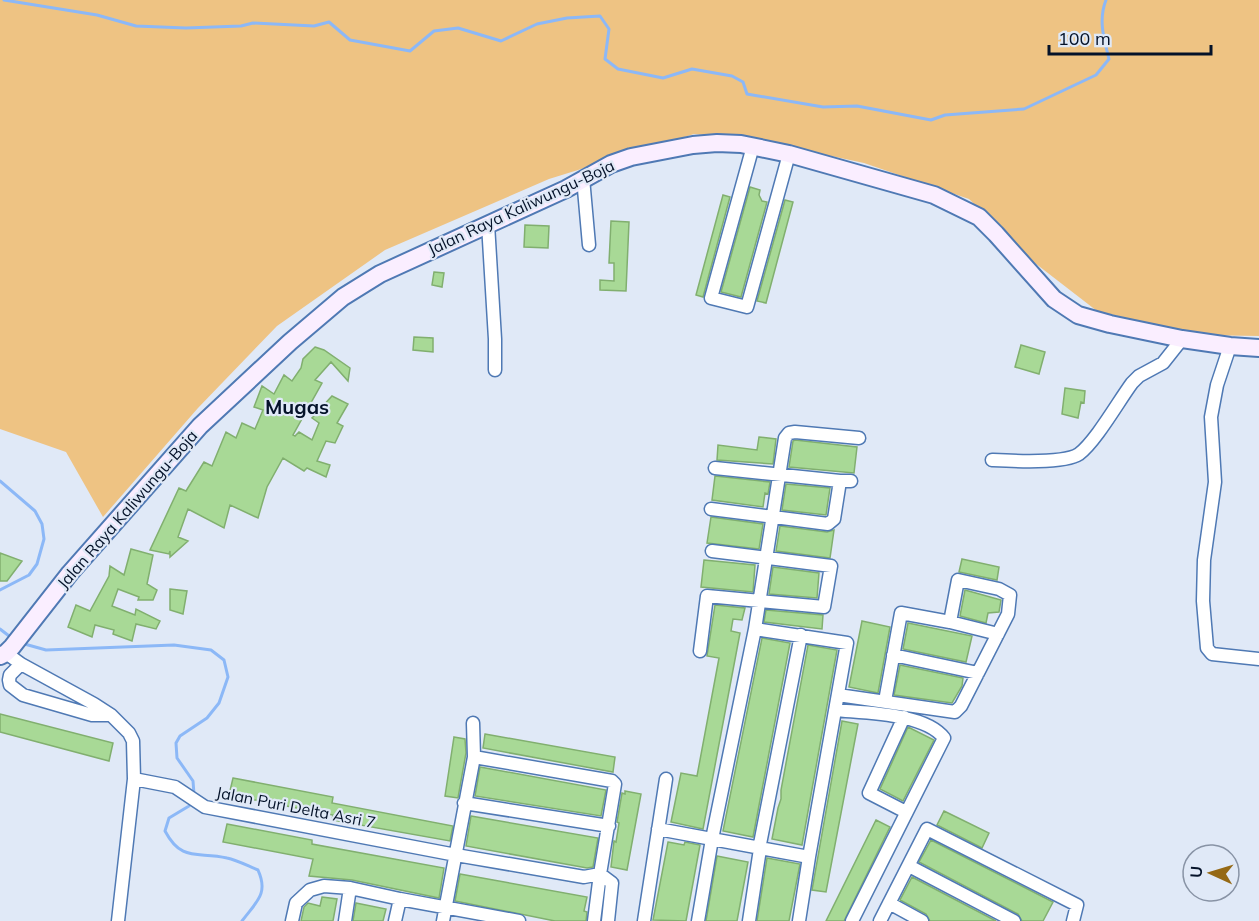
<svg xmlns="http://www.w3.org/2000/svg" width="1259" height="921" viewBox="0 0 1259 921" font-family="Mulish,sans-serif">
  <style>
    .green { fill: #eec383 }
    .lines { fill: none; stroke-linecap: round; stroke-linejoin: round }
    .stream { stroke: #8cb8f7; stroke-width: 3 }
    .building { fill: #a8d996; stroke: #81af6f; stroke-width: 1.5 }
    .minor-casing { stroke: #4f79b4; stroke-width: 15 }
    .secondary-casing { stroke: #4f79b4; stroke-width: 20 }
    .minor { stroke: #fff; stroke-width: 12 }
    .secondary { stroke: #faeeff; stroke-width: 16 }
    .labels { text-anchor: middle; stroke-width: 4.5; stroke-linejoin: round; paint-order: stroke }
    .street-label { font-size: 16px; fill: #041229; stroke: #e0e9f7 }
    .quarter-label { font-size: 20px; font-weight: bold; fill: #041229; stroke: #e0e9f7 }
  </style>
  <rect width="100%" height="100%" fill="#e0e9f7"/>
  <!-- green -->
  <path class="green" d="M0 0H1259V336L1196 335 1097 311 1031 260 969 199 864 163 761 141 694 134 549 179 385 250 277 326 198 408 103 517 66 452 0 429Z"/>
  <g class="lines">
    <!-- stream -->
    <path class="stream" d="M4 0 97 15 136 26 186 28 241 26 253 23 314 26 329 22 350 40 410 51 434 31 458 28 501 41 537 24 567 18 600 16 609 29 605 59 618 69 663 78 692 69 732 76 743 82 747 94 823 107 857 106 931 120 945 115 1024 109 1096 75 1109 59C1104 39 1098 20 1106 0
      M0 481 35 511 42 524 44 539 37 564 29 575 0 590
      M0 629 13 639
      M21 643 46 650 174 645 211 650 224 660 228 677 219 703 207 718 180 736 176 743 177 758 193 781 194 794
      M191 800 189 806 169 818 165 831C182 863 198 851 227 858 237 860 248 866 258 870 269 894 256 902 242 921"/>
  </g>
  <!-- building -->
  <path class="building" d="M750 187 760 190 759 195 762 201 767 202 741 297 721 292Z
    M723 195 730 197 703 297 696 295Z
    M785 200 793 202 766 303 757 301Z
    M611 221 629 222 626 291 600 290V280L614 281V263H609Z
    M525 225 549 226 548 248 524 247Z
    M434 272 444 273 442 287 432 285Z
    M414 337 433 338V352L413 350Z
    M1021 345 1045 352 1039 374 1015 367Z
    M315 347 324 350 350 368 348 381 331 362 315 380 322 383 293 435 295 436 299 432 312 440 319 423 312 418 332 396 348 404 337 423 343 426 335 443 326 441 317 461 330 465 326 477 307 468 304 471 283 458 267 487 258 518 230 505 224 528 188 509 178 537 188 541 170 557V551L169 554 150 550 179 488 186 491 204 462 212 466 226 432 236 438 242 423 255 429 263 410 254 407 262 386 274 394 284 375 292 381 301 368 303 359Z
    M1065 388 1085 391 1084 403 1081 402 1078 418 1062 414Z
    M759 437 776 439 773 464 717 460 718 445 757 450Z
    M795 440 857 447 854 473 789 467 793 441Z
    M715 476 770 482 768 494 765 493 763 507 712 500Z
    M786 484 830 488 826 515 782 510Z
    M711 517 763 524 759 549 707 543Z
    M780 526 827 532 834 530 830 558 776 551Z
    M131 549 153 555 147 584 157 590 153 600H138L139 597 118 589 112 606 135 615 136 609 160 621 156 629 136 624 132 641 113 634 114 630 95 625 92 637 68 627 76 605 90 611 109 576 110 566 124 575Z
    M0 553 22 561 7 581H0Z
    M962 559 999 567 997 580 959 572Z
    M704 560 755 565 753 592 701 587Z
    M773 567 819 573 817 598 769 594Z
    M170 589 187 591 183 614 170 610Z
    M965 590 1001 600 999 612 988 613 986 623 960 616Z
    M715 605 745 608 742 620 733 619 731 631 740 633 703 829 671 822 681 773 697 776 719 658 707 656Z
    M766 610 823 615 822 629 764 622Z
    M862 621 890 627 878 693 849 687Z
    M908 623 972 636 966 662 903 649Z
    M762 638 790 643 753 837 723 831Z
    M808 645 837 650 802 845 772 839 778 808 781 799V790Z
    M900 665 963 678 962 686 952 703 894 695Z
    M0 714 113 743 109 761 0 732Z
    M842 721 858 724 826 892 812 890Z
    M908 727 934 740 903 801 880 789Z
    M485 734 615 757 613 772 483 748Z
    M454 737 465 739 466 753 458 798 445 796Z
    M480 767 606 790 601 816 475 796Z
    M233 778 333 797 332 803 453 826 450 841 332 820 333 815 229 795Z
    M625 791 641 794 627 870 611 867 614 841 616 842 619 823 617 822 622 793 625 794Z
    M944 811 989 833 982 848 937 825Z
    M471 816 598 838 593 867 587 868 466 846Z
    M876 820 890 827 844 921H826Z
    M227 824 312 840V844L444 868 439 898 352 880 309 876 313 859 223 842Z
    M931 840 1053 902 1043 921H1022L1018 914 919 862Z
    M668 842 684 845 685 842 700 845 686 921 653 920Z
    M717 856 748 862 737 921H706Z
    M767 858 800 864 789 921H757Z
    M460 874 587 897 584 911 587 912 586 921H555L455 901Z
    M912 877 996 921H930L926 914 900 900Z
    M322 897 337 899 333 921H301L304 907 308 903 320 906Z
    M356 903 386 909 383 921H353Z"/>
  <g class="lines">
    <!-- minor casing -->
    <g class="minor-casing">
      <path id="minor" d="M753 146 711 298 747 307 789 154
        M583 178 589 245
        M488 224 495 339V370
        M1230 346 1217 385 1211 417 1215 482 1204 560 1203 601 1207 648 1212 654 1259 659
        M992 460C1011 461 1064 464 1079 454 1096 441 1118 402 1132 383L1139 376 1163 363 1182 339
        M715 468 840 481
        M711 509 828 524 834 519 840 481H851
        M950 622 998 634
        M700 651 707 596 824 607 831 566 712 551
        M6 653 21 664 94 704 111 715 129 733 133 741 134 779 118 921
        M893 655 978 673
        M21 664 10 675 9 680 10 685 23 695 92 715H111
        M838 695 955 712 961 706 1008 614 1010 595 999 589 958 580 950 622 901 613 885 701
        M835 710C865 713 925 713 944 738L852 921
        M904 717 869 793 906 812
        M474 757 612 781 615 784 600 874 612 883 608 921
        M134 779 175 787 205 807 456 855 584 877 600 874 594 921
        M464 803 609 826
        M658 829 809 857 847 643 755 629
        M759 849 801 635
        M909 866 1014 921
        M889 903 922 921
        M292 921 296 903 310 890 324 886 350 888 400 899 519 921
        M345 921 350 888
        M395 921 400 899
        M443 921 474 757 473 723
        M644 921 666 779
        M698 921 712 839 755 629 785 438 789 433 795 432 859 438
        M749 921 760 849
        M799 921 809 857
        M880 921 927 829 1077 905 1073 921"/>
    </g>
    <!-- secondary casing -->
    <g class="secondary-casing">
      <path id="secondary" d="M0 656 6 653 12 647 70 573 200 426 290 342 343 297 380 274 566 189 611 164 631 157 693 145 717 143 741 144 789 154 934 195 979 217 996 234 1054 299 1078 315 1110 324 1182 339 1230 346 1259 348"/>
    </g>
    <!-- minor -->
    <use href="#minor" class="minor"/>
    <!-- secondary -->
    <use href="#secondary" class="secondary"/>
  </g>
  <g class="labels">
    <!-- street labels -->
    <g class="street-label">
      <text transform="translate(521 207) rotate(-25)" y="6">Jalan Raya Kaliwungu-Boja</text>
      <text transform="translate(127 509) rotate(-49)" y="6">Jalan Raya Kaliwungu-Boja</text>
      <text transform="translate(296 807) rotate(11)" y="6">Jalan Puri Delta Asri 7</text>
    </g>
    <!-- quarter labels -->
    <g class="quarter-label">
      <text x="297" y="414">Mugas</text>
    </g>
  </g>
  <!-- north arrow -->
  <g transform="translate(1211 873) rotate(274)"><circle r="28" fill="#e0e9f7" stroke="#8893a5" stroke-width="1.5"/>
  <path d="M0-4.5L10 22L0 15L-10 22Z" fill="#956915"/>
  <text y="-9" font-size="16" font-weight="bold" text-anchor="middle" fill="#041229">U</text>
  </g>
  <!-- scale -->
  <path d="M1049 45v9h162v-9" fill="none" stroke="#041229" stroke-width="3"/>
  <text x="1058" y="45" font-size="18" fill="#041229" stroke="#e0e9f7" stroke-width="4.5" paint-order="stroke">100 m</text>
</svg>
